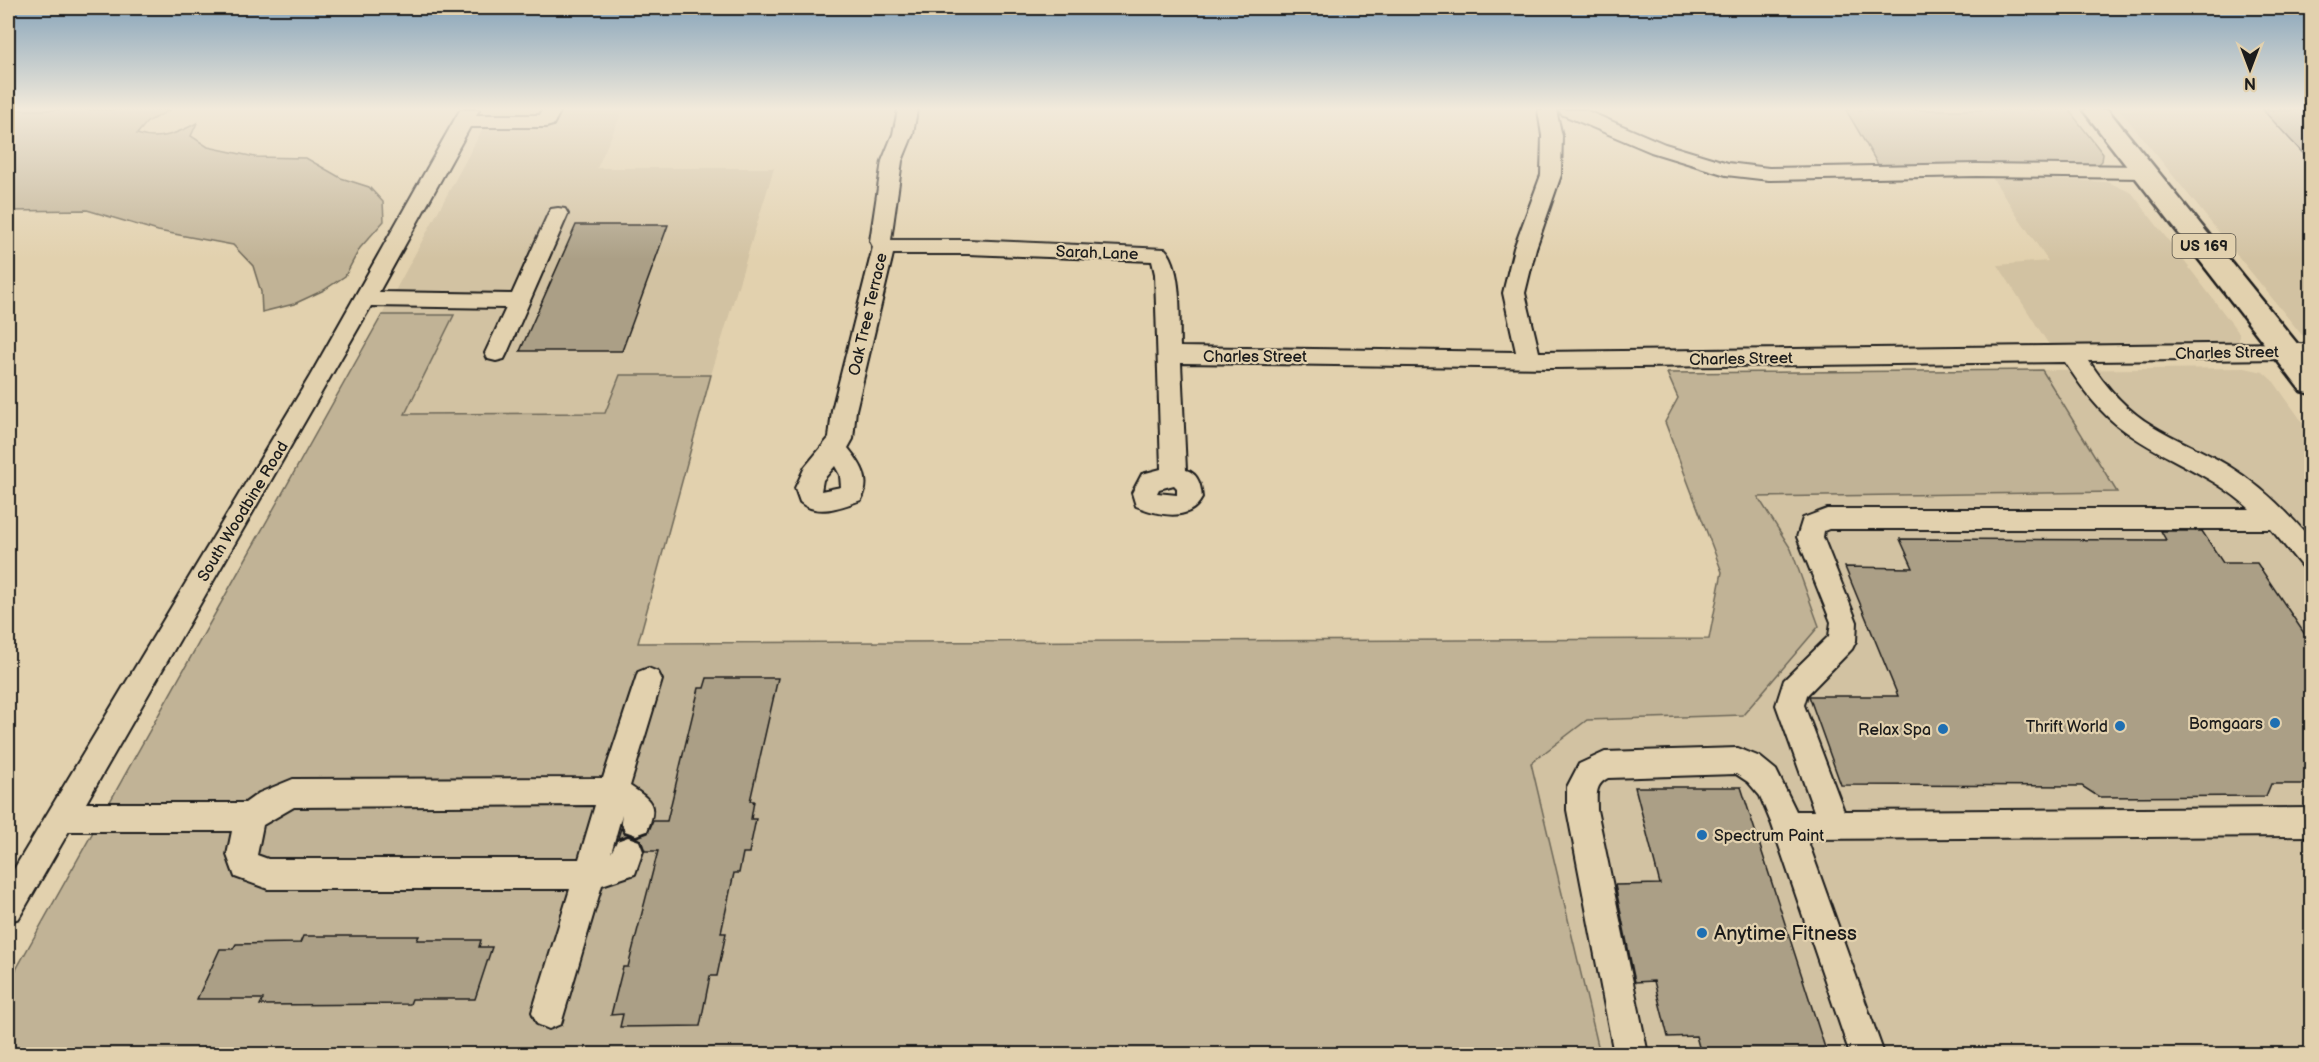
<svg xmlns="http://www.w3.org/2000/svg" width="2319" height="1062" viewBox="0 0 2319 1062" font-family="'Balsamiq Sans',sans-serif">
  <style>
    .built { fill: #d2c2a2 }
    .green { fill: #c1b396; stroke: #6e6859; stroke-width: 1.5 }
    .building { fill: #ab9f86; stroke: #1c1c1c; stroke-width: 1.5 }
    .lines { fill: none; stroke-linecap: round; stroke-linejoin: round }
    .minor-casing { stroke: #1c1c1c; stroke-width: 4 }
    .major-casing { stroke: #1c1c1c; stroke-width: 5 }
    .minor { fill: #e2d1ae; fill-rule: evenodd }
    .major { fill: #e2d1ae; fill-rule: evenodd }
    .poi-dot { fill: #1f6fb2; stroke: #e2d1ae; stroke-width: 2 }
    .labels { text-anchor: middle; stroke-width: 4.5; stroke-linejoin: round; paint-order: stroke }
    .shield { fill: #e2d1ae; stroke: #575248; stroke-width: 1.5 }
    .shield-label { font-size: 15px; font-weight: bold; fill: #1c1c1c }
    .street-label { font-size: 16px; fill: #1c1c1c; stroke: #e2d1ae }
    .poi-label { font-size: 16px; fill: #1c1c1c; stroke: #e2d1ae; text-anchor: end }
    .near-poi-label { font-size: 20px; fill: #1c1c1c; stroke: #e2d1ae; text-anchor: start }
  </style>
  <rect width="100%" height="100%" fill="#e2d1ae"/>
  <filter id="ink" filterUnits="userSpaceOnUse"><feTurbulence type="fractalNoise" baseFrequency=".0167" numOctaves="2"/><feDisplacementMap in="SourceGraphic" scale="12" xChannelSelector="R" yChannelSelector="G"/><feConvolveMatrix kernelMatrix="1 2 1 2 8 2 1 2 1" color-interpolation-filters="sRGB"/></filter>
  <g filter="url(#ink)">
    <!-- built -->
    <path class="built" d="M493 110H623L597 168H774L711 375H620L606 413 404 414 453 315H382Z
      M2120 110H2311V342L2301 334Z
      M1991 176 2108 182 2132 193 2239 333V341L2231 347 2051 348 1998 265 2048 261Z
      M2245 368 2263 372 2274 382 2311 434V1054H1600L1531 763 1587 720 1743 715 1819 626 1791 549 1757 496 2116 492 2042 370Z
      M8 1052H683L682 1054H8Z"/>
    <!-- green -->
    <path class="green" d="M8 110H170L147 122 137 134C158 142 178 133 197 123L191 136 208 147 255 157 306 158 341 178 369 187 383 202 384 221 360 248 345 276 324 290 294 304 262 312 261 292 253 266 233 245 158 231 87 210 8 211Z
      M1846 110H2069L2103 154 2102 161 2097 166 2016 164 1880 168Z
      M382 315H454L405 414 605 413 620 375H711L638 643 1709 639 1722 572 1665 422 1678 398 1667 373 2042 370 2117 492 1758 497 1791 549 1819 626 1743 715 1587 720 1531 763 1600 1054 8 1052V984Z"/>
    <!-- building -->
    <path class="building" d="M2263 110H2305L2312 117V163Z
      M576 225H668L622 351H520Z
      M2161 531H2202L2223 563H2257L2312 645V784H2271L2266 796 2099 797 2082 786 1841 785 1809 696H1898L1845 567 1913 568 1900 539 2166 540Z
      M707 678H778L750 801H754L751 819H756L749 853H743L739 873H734L721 933H726L717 976H710L700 1026 620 1027 623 1014 611 1015 623 967H628L658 851H645L641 840 629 835 618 838 621 828 624 833 637 837 648 833 653 821H667L699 688H704Z
      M1635 787H1741L1827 1054H1701L1696 1036 1668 1037 1654 981 1635 982 1615 885 1660 884Z
      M303 936H419L417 940H481L479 947H492L475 999H412L410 1004 260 1005 263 999H197L220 949H233L236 944 300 943Z"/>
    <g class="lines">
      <!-- minor casing -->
      <g class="minor-casing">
        <path id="minor" d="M460 110H479L476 115H540L542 110H561L553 125 546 127H470L379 292 512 294 548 214 551 209 558 208 565 209 568 214 507 353 504 359 496 361 488 359 485 353 506 308 371 306 86 803H245L259 793 293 779 603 778 638 672 648 668 658 672 662 680 630 786C652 801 658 804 647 831L636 835 625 831 621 821 622 814 611 853 617 841 628 837 639 841 643 851 635 874 602 885 561 1024 549 1029 537 1024 532 1012 570 889H268L235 877 227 855 232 831H69L19 918 8 922V879L310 376ZM595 805 579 859H268L257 855 263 825 294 807Z
          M898 110H917L913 134 902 161 891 240H968L1165 249C1183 267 1179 322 1180 347L1516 352 1503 293 1514 248 1541 175 1542 136 1538 110H1556L1562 136 1561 175 1536 248 1525 293 1539 352 2288 343 2312 345V361L2288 359 2089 361C2106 387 2126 410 2153 426 2177 441 2203 450 2227 465 2260 485 2287 511 2312 541V571L2303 568 2271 529H1829L1824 531 1823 537 1857 622 1856 641 1852 649 1807 695 1804 705 1844 811 2312 808V836L1807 839 1884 1054H1850L1772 825 1760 796 1748 782 1736 774 1608 778C1594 785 1597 796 1597 810L1648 1054H1614L1567 810V787L1579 764 1605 752 1738 748 1760 757 1776 770 1796 811H1814L1776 705 1784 680 1829 636 1831 622 1797 537 1803 518 1827 509H2250C2211 473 2166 461 2125 431 2099 413 2082 388 2065 362L1552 368 1181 363 1186 470C1199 474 1201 486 1202 498 1189 523 1158 515 1136 506L1132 493 1142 474 1161 469 1155 274 1152 261 968 254H893L856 410 853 439 848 448C861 464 872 480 861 500 842 507 817 517 800 502L795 488 805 467 829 438 832 410 873 247 870 241 882 161 893 134ZM835 466 840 475 841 487 821 491 823 480ZM1174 485 1177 488V495L1157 493 1159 489Z
          M1559 110H1585L1665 144 1728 163 1769 168 1976 164 2145 166 2152 168 2155 172 2152 176 2145 178 1976 176 1769 180 1726 175 1651 152 1561 114Z"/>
      </g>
      <!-- major casing -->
      <g class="major-casing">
        <path id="major" d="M2083 110H2108L2312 362V394L2301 391Z"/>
      </g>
      <!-- minor -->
      <use href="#minor" class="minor"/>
      <!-- major -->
      <use href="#major" class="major"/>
    </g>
  </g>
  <!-- sky -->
  <linearGradient id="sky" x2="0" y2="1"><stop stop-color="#87a4ba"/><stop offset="0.42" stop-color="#f2eadb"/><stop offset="1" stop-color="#f2eadb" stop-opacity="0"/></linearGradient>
  <rect width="2319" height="259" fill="url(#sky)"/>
  <!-- markers -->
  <g class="poi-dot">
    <circle cx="2275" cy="723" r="6"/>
    <circle cx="2120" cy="726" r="6"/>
    <circle cx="1943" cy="729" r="6"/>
    <circle cx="1702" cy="835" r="6"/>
    <circle cx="1702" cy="933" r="6"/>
  </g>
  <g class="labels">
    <!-- shield labels -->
    <rect class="shield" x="2172.5" y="234" width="63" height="24" rx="4.5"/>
    <g class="shield-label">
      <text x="2204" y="251">US 169</text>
    </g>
    <!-- street labels -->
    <g class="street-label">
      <text transform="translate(1097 252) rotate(2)" y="6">Sarah Lane</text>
      <text transform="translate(867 314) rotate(-77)" y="6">Oak Tree Terrace</text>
      <text transform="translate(2227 352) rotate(-1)" y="6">Charles Street</text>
      <text x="1255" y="362">Charles Street</text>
      <text transform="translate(1741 358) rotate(-1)" y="6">Charles Street</text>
      <text transform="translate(242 511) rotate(-59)" y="6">South Woodbine Road</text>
    </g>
    <!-- poi labels -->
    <g class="poi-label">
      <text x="2263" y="729">Bomgaars</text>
      <text x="2108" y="732">Thrift World</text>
      <text x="1931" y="735">Relax Spa</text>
      <text x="1714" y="841" text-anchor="start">Spectrum Paint</text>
    </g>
    <!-- near-poi labels -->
    <g class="near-poi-label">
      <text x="1714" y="940">Anytime Fitness</text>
    </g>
  </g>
  <!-- margin -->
  <rect width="2319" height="1062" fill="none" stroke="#e2d1ae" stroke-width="30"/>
  <rect x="15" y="15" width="2289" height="1032" fill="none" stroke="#1c1c1c" stroke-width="2" filter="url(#ink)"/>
  <!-- north arrow -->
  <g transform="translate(2250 69) rotate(180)" stroke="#e2d1ae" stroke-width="4.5" paint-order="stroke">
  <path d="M0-4.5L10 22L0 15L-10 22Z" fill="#1c1c1c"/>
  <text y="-9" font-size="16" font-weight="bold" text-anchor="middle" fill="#1c1c1c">N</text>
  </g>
</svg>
